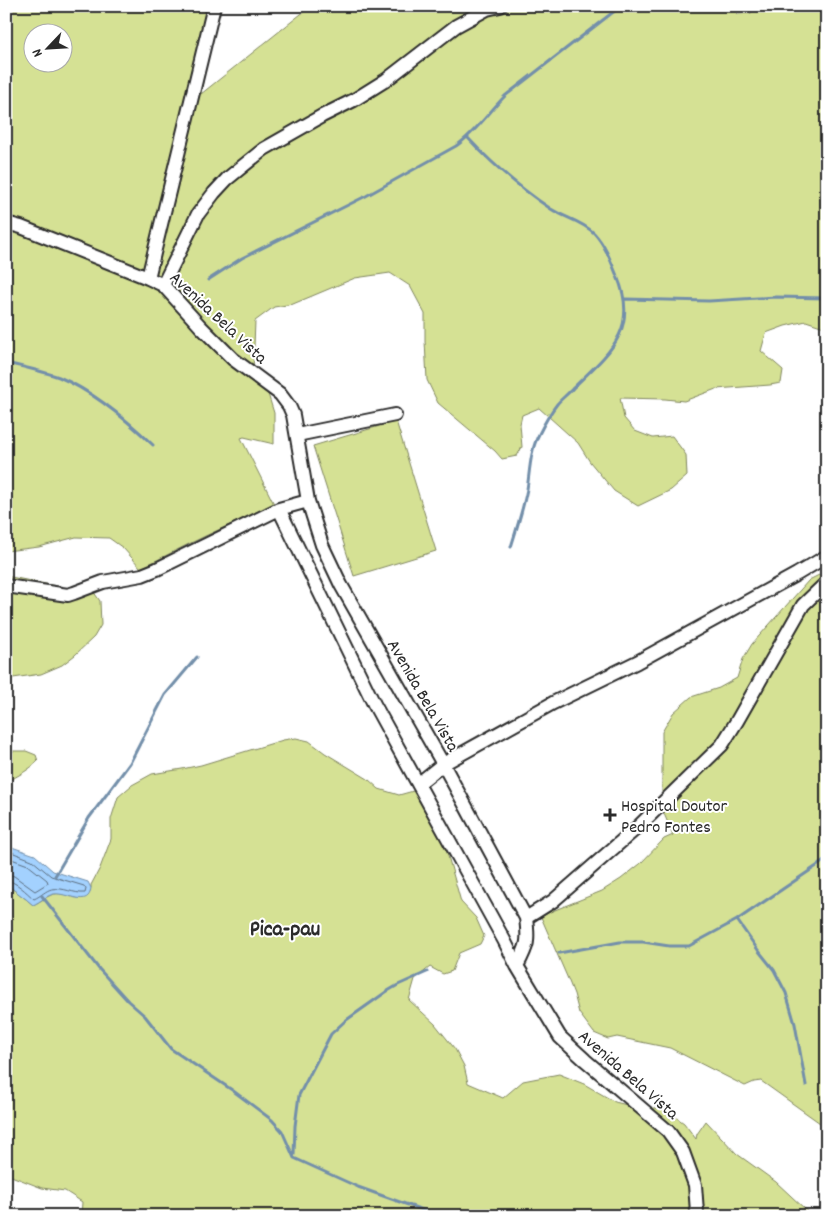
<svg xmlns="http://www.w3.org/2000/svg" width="833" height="1222" viewBox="0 0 833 1222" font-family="Dekko,sans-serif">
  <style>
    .green { fill: #d5e194; stroke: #808660; fill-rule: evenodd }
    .water { fill: #a3d1fe; stroke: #738faa }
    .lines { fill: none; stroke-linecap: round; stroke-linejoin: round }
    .shore { stroke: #5b6d7f; stroke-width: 1 }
    .stream { stroke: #738faa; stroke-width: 3 }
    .minor-casing { stroke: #2b2b2b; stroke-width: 16 }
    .minor { stroke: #fff; stroke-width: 12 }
    .poi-dot { fill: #2b2b2b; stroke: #fff; stroke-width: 2 }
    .labels { text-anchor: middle; stroke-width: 4; stroke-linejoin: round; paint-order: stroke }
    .street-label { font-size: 18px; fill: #2b2b2b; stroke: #fff }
    .poi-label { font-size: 18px; fill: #2b2b2b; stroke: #fff; text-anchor: start }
    .district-label { font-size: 22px; font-weight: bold; fill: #2b2b2b; stroke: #fff }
  </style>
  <rect width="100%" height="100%" fill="#fff"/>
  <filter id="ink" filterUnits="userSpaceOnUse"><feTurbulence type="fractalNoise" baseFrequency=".02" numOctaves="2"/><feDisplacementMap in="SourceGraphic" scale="10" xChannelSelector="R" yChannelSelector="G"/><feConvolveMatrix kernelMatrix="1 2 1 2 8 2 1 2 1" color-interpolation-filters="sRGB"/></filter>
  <g filter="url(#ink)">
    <!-- green -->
    <path class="green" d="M6 6H215L201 94 311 6H730L738 14 751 13 756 6H827V328L806 321 785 326 766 333 761 351 783 370 781 383 770 385 716 389 684 401 665 399 620 398 624 418 635 431 653 438 672 436 686 455 687 476 671 490 638 506 614 491 590 462 578 443 539 408 522 415 520 424 522 447 517 456 502 459 495 451 438 403 427 380 425 341V314L410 286 390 273 355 278 293 304 274 307 255 321 253 373 268 394 274 413V444L244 437 241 438 276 508C230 521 184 547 141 568L123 548 109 538 76 537 39 547 6 551ZM32 32H62V62H32Z
      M396 421 436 551 354 576 313 446Z
      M827 571V1128L761 1081 754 1082 745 1086 670 1048 617 1037 608 1039 594 1033 579 1013 574 994 568 979 541 917 550 912 602 891 621 879 640 864 664 839 673 835 662 809V732L673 713 691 697 719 688 737 678 743 659 752 644 809 580Z
      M6 576 71 589 93 591 100 601 101 625 94 637 75 655 62 665 41 674 6 679Z
      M296 738 309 741 325 753 368 779 379 789 399 795 417 790 444 842 461 902 476 918 484 936 480 944 459 953 452 971 443 974 430 967 415 979 409 1000 435 1024 455 1049 464 1066 468 1083 503 1098 523 1081 559 1074 584 1084 615 1102 639 1108H663L684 1123 696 1139 697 1134 706 1121 737 1154 776 1182 805 1209 811 1216H81L82 1202 65 1191 42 1188 6 1174V884L26 899 33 905C40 902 44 898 51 895 59 891 71 897 79 898L91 888V885L100 868 111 839V819L118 797 132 785 152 774 182 769 201 765 283 740Z
      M6 748 10 751H26L36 755 38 761C29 770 18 776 6 782Z"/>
    <!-- water -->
    <path class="water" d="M6 845 35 855 53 871 88 882 91 888C89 909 67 892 54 894 47 895 40 902 33 905L26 899 6 884Z"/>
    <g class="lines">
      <!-- shore -->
      <path class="shore" d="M6 850 32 860 51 876 84 886 86 889 85 893C74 894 63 887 52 889 46 890 41 896 34 899 26 892 17 882 6 880
        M6 857 28 865 47 880 48 883 35 891 14 876 6 874"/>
      <!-- stream -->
      <path class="stream" d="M468 138C493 165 520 188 551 209 565 218 582 221 594 233 605 245 611 261 617 276 640 330 609 353 573 388 568 394 561 399 557 404 550 413 544 424 539 434 530 451 530 470 527 489 523 509 517 528 511 547
        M208 280 242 258 366 196 456 146C476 132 488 113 505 96L621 6
        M625 299 709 301 776 297 827 298
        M6 363C24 367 42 371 59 377 94 392 126 419 153 445
        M55 876 89 818 130 763 165 695 197 657
        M42 896 99 969 128 1001 145 1016 171 1049 232 1090 272 1120 282 1131 294 1158 358 1187 411 1206 441 1216
        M737 920 758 950 774 970 786 993 795 1024 806 1085
        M559 953 620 942H643L669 946H689L737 920 827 859
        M294 1155 295 1126 299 1095 331 1034 345 1021 386 992 398 985 427 972"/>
      <!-- minor casing -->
      <g class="minor-casing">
        <path id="minor" d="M6 223 21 227 148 278 163 285 201 327 233 359 280 394 289 406 293 415 308 501 322 545 341 585 443 764 526 918C529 942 528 945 517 966
          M148 278 214 6
          M163 285 198 214 214 193 227 179 264 149 322 116 354 100 386 80 456 26 487 9 500 6
          M297 435 395 415
          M279 509 374 704 504 940 517 966 560 1037 585 1060 668 1131 683 1152 695 1185 697 1212 696 1216
          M6 586 68 595 74 593 103 582 142 575 157 569 279 509 308 501
          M418 784 443 764 553 703 637 662 797 574 827 556
          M526 918 553 901 640 825 722 745 737 721 803 605 827 582"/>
      </g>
      <!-- minor -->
      <use href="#minor" class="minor"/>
    </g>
  </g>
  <!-- markers -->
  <path class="poi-dot" d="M607.5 807.5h5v5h5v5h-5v5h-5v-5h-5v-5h5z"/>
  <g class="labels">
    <!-- street labels -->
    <g class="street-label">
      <text transform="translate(219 317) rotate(43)" y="6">Avenida Bela Vista</text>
      <text transform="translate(424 695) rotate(60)" y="6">Avenida Bela Vista</text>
      <text transform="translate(629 1074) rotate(41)" y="6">Avenida Bela Vista</text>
    </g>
    <!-- poi labels -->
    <g class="poi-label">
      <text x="621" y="811">Hospital Doutor<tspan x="621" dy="21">Pedro Fontes</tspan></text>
    </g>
    <!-- district labels -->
    <g class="district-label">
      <text x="285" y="935">Pica-pau</text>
    </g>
  </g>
  <!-- margin -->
  <rect width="833" height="1222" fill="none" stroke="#fff" stroke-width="25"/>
  <rect x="12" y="12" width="808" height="1197" fill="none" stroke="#2b2b2b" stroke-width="2" filter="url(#ink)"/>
  <!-- north arrow -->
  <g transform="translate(48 48) rotate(245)"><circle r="24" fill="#ffffff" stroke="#aaaaaa"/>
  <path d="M0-4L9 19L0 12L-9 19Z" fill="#2b2b2b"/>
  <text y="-8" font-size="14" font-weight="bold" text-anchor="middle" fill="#2b2b2b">N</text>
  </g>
</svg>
